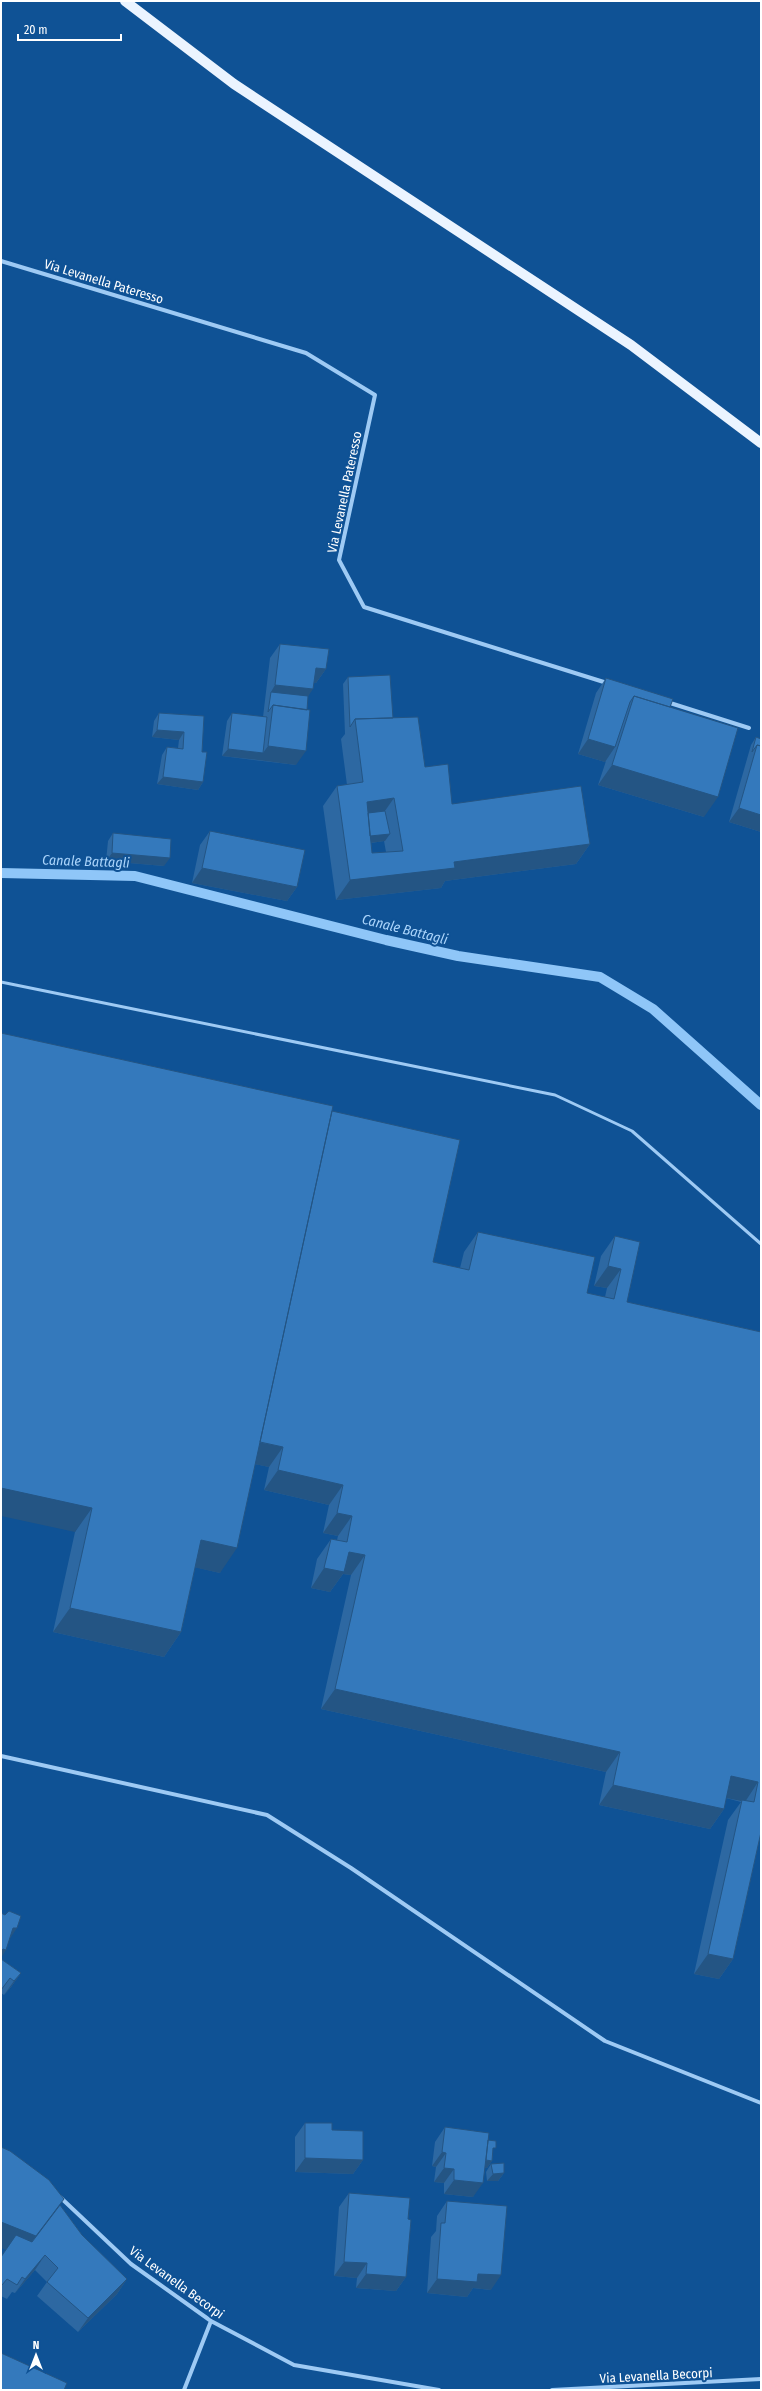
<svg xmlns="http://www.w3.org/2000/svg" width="762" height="2391" viewBox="0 0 762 2391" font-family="'Fira Sans Condensed',sans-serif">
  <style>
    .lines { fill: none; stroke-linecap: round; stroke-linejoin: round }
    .stream { stroke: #8fc6f8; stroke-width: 10 }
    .lane { stroke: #9ecaf4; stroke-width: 3 }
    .street { stroke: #9ecaf4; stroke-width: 4 }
    .primary { stroke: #ebf4ff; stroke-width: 10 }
    .wall { fill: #2d68a2; fill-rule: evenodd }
    .shaded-wall { fill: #245584 }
    .building { fill: #3479bc; stroke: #245584; fill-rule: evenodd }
    .labels { text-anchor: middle; stroke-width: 4; stroke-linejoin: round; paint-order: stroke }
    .street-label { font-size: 13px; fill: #fff; stroke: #0f5295 }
    .water-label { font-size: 14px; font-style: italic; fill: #aad4fb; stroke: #0f5295 }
  </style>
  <rect width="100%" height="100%" fill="#0f5295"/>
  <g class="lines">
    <!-- stream -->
    <path class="stream" d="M1 873 135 876 386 940 458 956 600 977 653 1009 761 1105"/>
    <!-- lane -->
    <path class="lane" d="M1 982 555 1095 632 1131 761 1244"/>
    <!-- street -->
    <path class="street" d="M1 261 306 353 375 395 339 560 364 607 607 683
      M667 702 749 728
      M1 1756 267 1815 351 1868 605 2041 761 2103
      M60 2197 131 2264 211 2321 294 2365 439 2390
      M184 2390 211 2321
      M552 2390 761 2379"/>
    <!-- primary -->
    <path class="primary" d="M125 1 234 84 631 345 761 443"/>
  </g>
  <!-- wall -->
  <path class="wall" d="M280 644 326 669 316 683H314L308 696 296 765 222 756 227 721 232 713 263 717 270 658Z
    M348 677 393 718 425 767 452 804 590 844 576 864 445 881 441 888 336 900 323 806 337 786 347 785 341 739 345 734 343 684ZM384 841 386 852 372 853 371 843Z
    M606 678 670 707 704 817 598 785 606 761 605 762 578 754 596 693Z
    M159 713 204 716 202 752 203 782 198 790 157 784 162 755 167 747 178 748 179 740 152 737 154 721Z
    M756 737 761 739V832L729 822 751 745Z
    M210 831 297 887 287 901 192 883 200 845Z
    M113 833 164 866 106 861 108 841Z
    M332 1111 433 1262 460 1268 464 1252 478 1232 587 1293 605 1297 607 1288 594 1286 601 1256 615 1236 627 1302 761 1332V1832L733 1959 719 1979 694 1974 728 1820 741 1802 726 1798 724 1809 710 1829 599 1805 606 1772 321 1709 351 1575 343 1574 330 1592 311 1588 317 1559 331 1539 337 1540 338 1536 323 1533 329 1505 264 1490 269 1467 255 1464 220 1573 195 1567 181 1632 164 1657 53 1632 75 1532Z
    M1 1959 21 1973 11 1987 4 1995 1 1993Z
    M305 2123 332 2130 363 2160 353 2174 295 2172V2137Z
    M445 2127 488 2140 493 2152 492 2161 487 2168H485L473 2197 444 2194V2183L434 2182 436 2167 432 2166 435 2142Z
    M491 2164 504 2173 498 2181H487L486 2172Z
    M349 2193 408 2219 406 2277 396 2291 356 2288 357 2278 334 2276 339 2207Z
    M447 2201 491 2290 473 2288 467 2297 427 2293 431 2237 436 2231 437 2216Z
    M60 2205 82 2235 127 2279 117 2294 78 2332 37 2296 47 2282 35 2270 15 2293 12 2292 7 2299 1 2296V2257L6 2250Z"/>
  <!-- shaded-wall -->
  <path class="shaded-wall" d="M316 668 326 669 316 683 306 682Z
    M275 685 313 689 303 704 271 692Z
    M157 730 184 732 179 740 152 737Z
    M588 739 615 747 605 762 578 754Z
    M268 746 306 751 296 765 258 760Z
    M228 749 263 753 258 760 222 756Z
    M612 765 718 797 704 817 598 785Z
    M163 777 203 782 198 790 157 784Z
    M394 798 380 818 359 821 367 802Z
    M739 808 761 815V832L729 822Z
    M390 834 385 841 355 845 360 837Z
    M590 844 576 864 445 881 441 888 336 900 350 880 454 862Z
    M112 853 170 858 164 866 106 861Z
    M202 868 297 887 287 901 192 883Z
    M608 1266 621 1269 607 1288 594 1286Z
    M257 1442 283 1447 269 1467 243 1462Z
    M278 1470 343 1485 329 1505 264 1490Z
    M1 1488 92 1508 75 1532 1 1516Z
    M337 1513 352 1516 338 1536 323 1533Z
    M201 1540 237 1548 220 1573 184 1565Z
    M349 1552 365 1555 351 1575 343 1574 330 1592 311 1588 324 1568Z
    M70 1608 181 1632 164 1657 53 1632Z
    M335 1689 620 1752 606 1772 321 1709Z
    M731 1776 758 1782 745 1802 742 1800 741 1801 717 1796Z
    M613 1785 724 1809 710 1829 599 1805Z
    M13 1928H17L7 1943Z
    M3 1949 6 1950 1 1958V1951Z
    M708 1954 733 1959 719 1979 694 1974Z
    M21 1973 11 1987 4 1995 14 1981Z
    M442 2152 446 2153 436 2167 432 2166Z
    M305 2158 363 2160 353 2174 295 2172Z
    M482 2160 492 2161 487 2168 477 2167Z
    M444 2168 454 2169 444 2183 434 2182Z
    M504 2173 498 2181H487L493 2174Z
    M454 2180 483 2183 473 2197 444 2194Z
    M1 2222 36 2236 22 2256 1 2248Z
    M45 2255 35 2270 15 2293 25 2279Z
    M344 2262 367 2263 357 2278 334 2276Z
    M366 2274 406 2277 396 2291 356 2288Z
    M478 2274 501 2275 491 2290 473 2288 467 2297 427 2293 437 2279Z
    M127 2279 117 2294 78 2332 88 2318Z"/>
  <!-- building -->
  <path class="building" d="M280 644 329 649 326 669 316 668 313 689 275 685Z
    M390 675 393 718 355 719 350 727 348 677Z
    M606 678 673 699 670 707 634 696 630 702 615 747 588 739Z
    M271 692 308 696 307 710 273 705 268 712Z
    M634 696 738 728 718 797 612 765Z
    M273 705 310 710 306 751 268 746Z
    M159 713 204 716 202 752H207L203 782 163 777 167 747 183 749 184 732 157 730Z
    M232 713 267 717 263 753 228 749Z
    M418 717 425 767 448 764 452 804 581 786 590 844 454 862 455 868 350 880 337 786 363 782 355 719ZM394 798 403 851 372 853 367 802Z
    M756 737 761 739V746L757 745 752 752Z
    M757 745 761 746V815L739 808Z
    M385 811 390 834 370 836 368 813Z
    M210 831 305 850 297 887 202 868Z
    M113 833 171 839 170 858 112 853Z
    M1 1033 333 1106 237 1548 201 1540 181 1632 70 1608 92 1508 1 1488Z
    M332 1111 460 1140 433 1262 469 1270 478 1232 595 1257 587 1293 614 1299 621 1269 608 1266 615 1236 640 1242 627 1302 761 1332V1832L733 1959 708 1954 742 1800 754 1802 758 1782 731 1776 724 1809 613 1785 620 1752 335 1689 365 1555 349 1552 344 1572 324 1568 331 1539 347 1542 352 1516 337 1513 343 1485 278 1470 283 1447 260 1442Z
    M9 1911 21 1916 17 1928H13L6 1950 3 1949 1 1951V1913L5 1915Z
    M1 1959 21 1973 14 1981 10 1978 1 1990Z
    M305 2123H332V2130L363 2131V2160L305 2158Z
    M445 2127 489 2133 483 2183 454 2180V2169L444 2168 446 2153 442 2152Z
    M488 2140 496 2141V2148H493L492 2161 486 2160Z
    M1 2147 10 2151 49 2180 64 2199 36 2236 1 2222Z
    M504 2163V2173L493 2174 491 2164Z
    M349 2193 410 2198 408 2219 411 2220 406 2277 366 2274 367 2263 344 2262Z
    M447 2201 507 2206 501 2275 478 2274 477 2282 437 2279 441 2223H445Z
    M60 2205 82 2235 127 2279 88 2318 47 2282 58 2268 45 2255 25 2279 22 2277 17 2285 7 2279 2 2285 1 2284V2257L16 2235 32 2242Z
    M1 2353 67 2383 64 2390H1Z"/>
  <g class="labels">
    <!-- street labels -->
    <g class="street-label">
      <text transform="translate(104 281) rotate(17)" y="5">Via Levanella Pateresso</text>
      <text transform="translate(344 492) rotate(-78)" y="5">Via Levanella Pateresso</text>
      <text transform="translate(177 2282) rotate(36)" y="5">Via Levanella Becorpi</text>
      <text transform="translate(656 2375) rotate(-3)" y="5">Via Levanella Becorpi</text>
    </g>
    <!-- water labels -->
    <g class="water-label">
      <text transform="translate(86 861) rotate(2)" y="5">Canale Battagli</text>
      <text transform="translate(405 929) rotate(14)" y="5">Canale Battagli</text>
    </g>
  </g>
  <!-- border -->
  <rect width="762" height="2391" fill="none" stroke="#ffffff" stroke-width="4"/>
  <!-- north arrow -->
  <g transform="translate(36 2355)" stroke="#0f5295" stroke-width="3" paint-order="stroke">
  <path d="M0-3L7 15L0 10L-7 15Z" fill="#ffffff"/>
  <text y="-6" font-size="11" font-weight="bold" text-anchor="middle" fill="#ffffff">N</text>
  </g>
  <!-- scale -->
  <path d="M18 34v6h103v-6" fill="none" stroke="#ffffff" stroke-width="2"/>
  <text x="24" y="34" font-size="12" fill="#ffffff" stroke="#0f5295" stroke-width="3" paint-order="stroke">20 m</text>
</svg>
